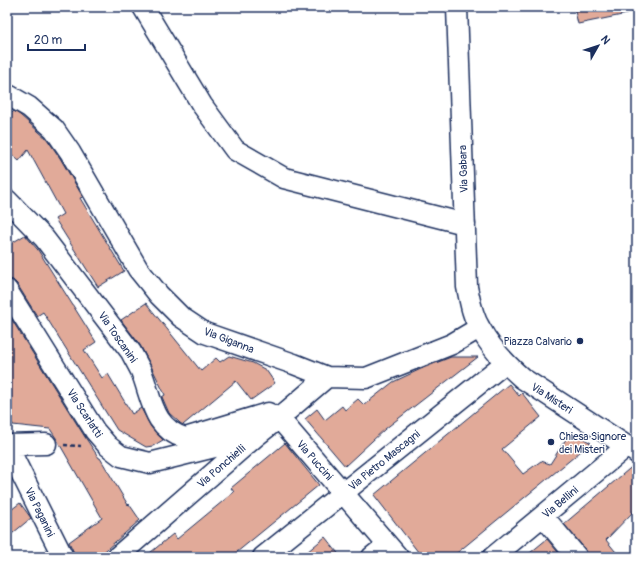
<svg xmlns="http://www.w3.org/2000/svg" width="644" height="564" viewBox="0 0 644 564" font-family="Pangolin,sans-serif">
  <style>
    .building { fill: #e1aa99; stroke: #1b2f5e }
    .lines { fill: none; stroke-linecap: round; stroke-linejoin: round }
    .minor-casing { stroke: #1b2f5e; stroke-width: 23 }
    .path { stroke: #1b2f5e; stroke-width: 2.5; stroke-dasharray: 4 3; stroke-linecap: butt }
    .minor { stroke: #fff; stroke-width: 20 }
    .poi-dot { fill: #1b2f5e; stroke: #fff; stroke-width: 1.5 }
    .labels { text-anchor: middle; stroke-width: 3; stroke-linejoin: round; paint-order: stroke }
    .street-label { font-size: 11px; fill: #1b2f5e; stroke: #fff }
    .poi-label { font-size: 11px; fill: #1b2f5e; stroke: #fff; text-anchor: end }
  </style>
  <rect width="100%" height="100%" fill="#fff"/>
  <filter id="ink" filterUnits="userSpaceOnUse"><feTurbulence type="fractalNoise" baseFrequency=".025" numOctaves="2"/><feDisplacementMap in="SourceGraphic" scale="8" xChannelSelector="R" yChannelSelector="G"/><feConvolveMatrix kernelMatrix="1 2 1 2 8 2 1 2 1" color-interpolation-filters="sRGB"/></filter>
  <g filter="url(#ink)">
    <!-- building -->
    <path class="building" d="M574 7H627V14L578 24Z
      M14 111 20 115 47 139 60 158 83 197 80 198 124 271 98 287 55 219 63 214 28 150 19 161 7 150V118Z
      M25 235 38 250 96 342 84 350 102 378 108 374 132 414 141 408 151 427 163 440 153 446 146 447 117 430 43 312 37 316 17 284 13 280 7 279V246Z
      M146 303 201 371 216 358 220 362 229 356 253 363 266 370 275 383 251 400 236 381 183 425 180 423 169 413 162 397 165 395 152 368 140 345 121 320Z
      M7 312 85 437 99 458H100L128 505 129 504 140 520 98 557H76L69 542 102 518 56 438 50 429 13 425 7 415Z
      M451 357H478L385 429 345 466 305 419 317 409 325 420 342 406 345 410 358 399 364 405 393 382 423 368Z
      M509 384 519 396 522 393 541 417 502 449 523 474 541 461 550 464 571 431 591 443 452 557H422L374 495Z
      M285 443 319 485 231 557H145L173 534 177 539 234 492 231 488Z
      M635 464H637V506L633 512 606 540 620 557H588L586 550 564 524Z
      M20 503 31 518 7 538V513Z
      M325 537 341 557H301Z
      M547 539 562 557H525Z"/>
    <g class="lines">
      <!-- minor casing -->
      <g class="minor-casing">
        <path id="minor" d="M143 7 202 105 235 150 284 178 465 224
          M457 7 467 287C470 301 472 316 480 328 490 347 506 364 522 378L637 453
          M7 95 10 96 29 107 54 129 70 152 138 269 159 295 181 317 205 333 294 364 327 377 366 378 452 344 479 328
          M7 200 44 238 131 352C134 358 138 365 141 371 152 398 152 428 185 438L268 413 279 418 398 557
          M7 290 95 431 108 446 121 456 150 463 255 437
          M7 445 63 557
          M7 445 46 444
          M543 516 577 557
          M117 557 255 437 279 418 327 377
          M263 557 505 363
          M372 557 387 545
          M493 557 626 447"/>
      </g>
      <!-- path -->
      <path class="path" d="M64 445 81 446"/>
      <!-- minor -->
      <use href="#minor" class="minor"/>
    </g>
  </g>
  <!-- markers -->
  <g class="poi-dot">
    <circle cx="580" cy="341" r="4"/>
    <circle cx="551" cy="442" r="4"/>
  </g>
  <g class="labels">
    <!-- street labels -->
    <g class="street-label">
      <text transform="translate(463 169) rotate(-92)" y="4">Via Gabara</text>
      <text transform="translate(118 337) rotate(55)" y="4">Via Toscanini</text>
      <text transform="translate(229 340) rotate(21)" y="4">Via Giganna</text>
      <text transform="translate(552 398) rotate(33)" y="4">Via Misteri</text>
      <text transform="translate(85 413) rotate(57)" y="4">Via Scarlatti</text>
      <text transform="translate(315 460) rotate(49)" y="4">Via Puccini</text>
      <text transform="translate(384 460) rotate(-39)" y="4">Via Pietro Mascagni</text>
      <text transform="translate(221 466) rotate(-41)" y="4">Via Ponchielli</text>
      <text transform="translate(560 502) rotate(-40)" y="4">Via Bellini</text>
      <text transform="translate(40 512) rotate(64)" y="4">Via Paganini</text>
    </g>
    <!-- poi labels -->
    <g class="poi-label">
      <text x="572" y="345">Piazza Calvario</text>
      <text x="559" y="440" text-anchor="start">Chiesa Signore<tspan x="559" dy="13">dei Misteri</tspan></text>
    </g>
  </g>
  <!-- margin -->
  <rect width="644" height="564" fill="none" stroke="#fff" stroke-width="24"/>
  <rect x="12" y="12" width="620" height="540" fill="none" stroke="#1b2f5e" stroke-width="1.5" filter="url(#ink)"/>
  <!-- north arrow -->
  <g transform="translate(598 46) rotate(51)" stroke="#ffffff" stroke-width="3" paint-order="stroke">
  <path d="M0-3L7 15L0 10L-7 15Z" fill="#1b2f5e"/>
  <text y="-6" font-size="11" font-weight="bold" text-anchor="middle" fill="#1b2f5e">N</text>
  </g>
  <!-- scale -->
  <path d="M28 44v6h57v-6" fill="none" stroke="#1b2f5e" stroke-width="2"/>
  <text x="34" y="44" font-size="12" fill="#1b2f5e" stroke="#ffffff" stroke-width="3" paint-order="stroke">20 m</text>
</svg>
